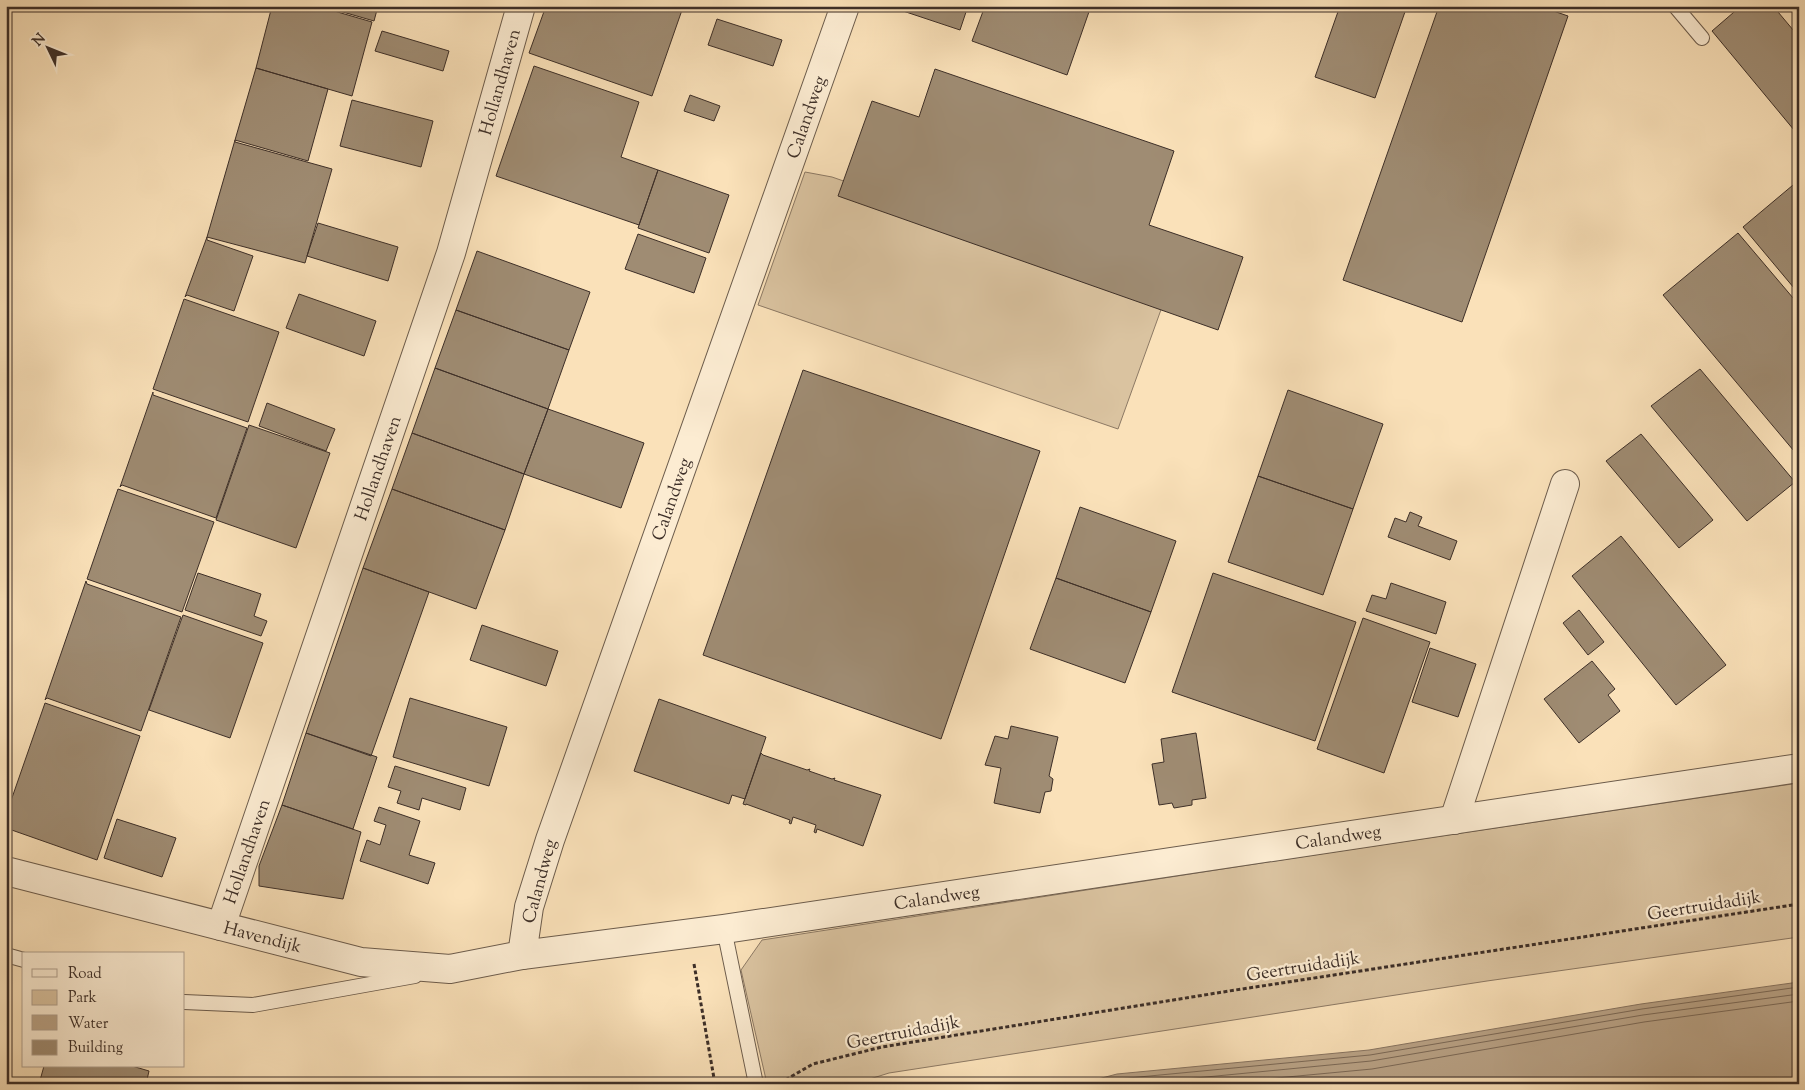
<svg xmlns="http://www.w3.org/2000/svg" width="1805" height="1090" viewBox="0 0 1805 1090" font-family="'Sorts Mill Goudy',serif">
  <style>
    .green { fill: #dac3a0; stroke: #8c7964 }
    .water { fill: #baa488; stroke: #887562 }
    .lines { fill: none; stroke-linecap: round; stroke-linejoin: round }
    .shore { stroke: #7c6a58; stroke-width: 1 }
    .building { fill: #9f8c73; stroke: #3d2f28 }
    .service-casing { stroke: #6c5c4c; stroke-width: 16 }
    .minor-casing { stroke: #6c5c4c; stroke-width: 30 }
    .path { stroke: #3d2f28; stroke-width: 3; stroke-dasharray: 4 2.5; stroke-linecap: butt }
    .service { stroke: #fcecd2; stroke-width: 14 }
    .minor { stroke: #fcecd2; stroke-width: 28 }
    .labels { text-anchor: middle; stroke-width: 4.5; stroke-linejoin: round; paint-order: stroke }
    .street-label { font-size: 18px; fill: #3d2f28; stroke: #fcecd2 }
  </style>
  <rect width="100%" height="100%" fill="#fae1b9"/>
  <filter id="stains"><feTurbulence type="fractalNoise" baseFrequency=".004" numOctaves="4"/><feColorMatrix values="0 0 0 0 .2 0 0 0 0 .09 0 0 0 0 .02 0 0 0 .5 -.17"/></filter>
  <radialGradient id="worn" r=".72"><stop offset=".6" stop-color="#630" stop-opacity="0"/><stop offset="1" stop-color="#630" stop-opacity=".3"/></radialGradient>
  <!-- green -->
  <path class="green" d="M805 172 832 177 1167 293 1118 429 758 305Z
    M1799 783V937L1487 981 889 1073 854 1084H767L741 970 762 940 1333 852Z"/>
  <!-- water -->
  <path class="water" d="M1799 982V1084H1079L1117 1074 1369 1050 1641 1004Z"/>
  <g class="lines">
    <!-- shore -->
    <path class="shore" d="M1099 1084 1118 1079 1370 1055 1642 1009 1799 987
      M1134 1084 1371 1061 1643 1015 1799 994
      M1213 1084 1372 1069 1644 1022 1799 1001"/>
  </g>
  <!-- building -->
  <path class="building" d="M272 6H317L372 22 352 96 256 68Z
    M322 6H378L374 21Z
    M546 6H671L682 10 652 96 529 53Z
    M894 6H968L960 30 894 8Z
    M985 6H1091L1067 75 972 41Z
    M1340 6H1407L1375 98 1315 77Z
    M1439 6H1539L1568 16 1462 322 1343 280Z
    M1741 6H1773L1799 37V136L1712 31Z
    M717 19 782 40 773 66 708 45Z
    M382 31 449 51 443 71 375 51Z
    M534 66 639 102 621 157 658 170 639 225 496 176Z
    M256 68 328 89 308 161 235 140Z
    M935 69 1174 151 1149 225 1243 257 1218 330 838 196 872 101 919 117Z
    M690 95 720 106 714 121 684 111Z
    M352 100 433 121 421 167 340 146Z
    M235 140V142L332 169 305 263 207 237Z
    M658 170 729 195 709 253 638 228Z
    M1799 180V294L1743 227Z
    M318 223 398 247 388 281 307 256Z
    M1738 233 1799 305V457L1663 295Z
    M638 234 706 258 694 293 625 269Z
    M207 237V240L253 256 234 311 187 295 185 297Z
    M477 251 590 292 569 350 456 310Z
    M299 294 376 321 364 356 286 328Z
    M184 299 279 332 248 422 153 389Z
    M456 310 569 350 548 409 435 368Z
    M435 368 548 409 524 474 412 433Z
    M1700 369 1795 482 1747 521 1651 406Z
    M803 370 1040 451 941 739 703 655Z
    M1288 390 1383 424 1353 509 1258 476Z
    M153 392V395L247 428 216 518 122 485 120 487Z
    M267 403 335 429 326 451 259 426Z
    M548 409 644 443 621 508 524 474Z
    M249 425 330 453 296 548 216 520Z
    M412 433 524 474 505 530 392 489Z
    M1641 434 1713 520 1679 548 1606 461Z
    M1258 476 1353 509 1323 595 1228 562Z
    M118 489 214 522 182 612 87 579Z
    M392 489 505 530 476 609 363 568Z
    M1080 507 1176 541 1151 612 1056 578Z
    M1410 512 1422 517 1418 526 1457 541 1450 560 1388 537 1395 518 1406 522Z
    M1621 536 1726 665 1676 705 1572 576Z
    M363 568 429 592 371 756 306 733Z
    M198 573 261 594 254 616 267 621 261 636 185 610Z
    M1213 573 1356 622 1315 741 1172 692Z
    M1056 578 1151 612 1125 683 1030 649Z
    M86 581 87 584 181 617 141 731 47 698 45 700Z
    M1391 583 1446 602 1436 634 1366 611 1372 595 1386 599Z
    M1579 610 1604 642 1588 655 1563 623Z
    M183 615 263 643 230 738 149 710Z
    M1363 618 1430 642 1384 773 1317 749Z
    M482 625 558 651 546 686 470 660Z
    M1430 648 1476 664 1458 717 1412 702Z
    M1592 661 1615 689 1608 695 1620 711 1579 743 1544 699Z
    M410 698 507 727 489 786 393 757Z
    M659 699 766 737 745 799 732 795 729 804 634 771Z
    M45 703 140 736 97 860 6 828V815Z
    M1011 726 1058 737 1049 776 1053 779 1051 791 1045 792 1040 813 994 803 1001 768 985 765 995 736 1008 739Z
    M306 733 377 757 353 829 282 805Z
    M1196 733 1206 798 1192 800V805L1174 808 1172 803 1159 805 1152 764 1164 762 1161 739Z
    M761 753 763 755 807 770 810 769 809 771 832 779 835 778 834 780 881 795 863 846 817 829 816 833 814 832 816 825 793 817 791 824 789 823 790 820 746 804V805L743 804Z
    M395 766 466 788 460 810 422 798 419 810 397 803 401 791 388 787Z
    M282 805 361 832 343 899 259 886V866Z
    M379 807 420 821 409 855 435 863 428 884 360 861 367 840 380 845 386 825 374 821Z
    M117 819 176 838 162 877 104 858Z
    M44 1066H132L149 1071 146 1084H39Z"/>
  <g class="lines">
    <!-- service casing -->
    <g class="service-casing">
      <path id="service" d="M1675 6 1702 38
        M724 929 756 1084
        M6 955 24 960
        M184 1002 253 1005 415 976"/>
    </g>
    <!-- minor casing -->
    <g class="minor-casing">
      <g id="minor">
        <path id="s1" d="M845 6 550 840 529 907 522 955 724 929 1799 768"/>
        <path d="M1454 820 1565 484"/>
        <path id="s2" d="M6 871 361 962 450 969 522 955"/>
        <path id="s3" d="M221 926 451 253 521 6"/>
      </g>
    </g>
    <!-- path -->
    <path class="path" d="M694 964 715 1084
      M780 1083 813 1064 882 1047 1229 991 1799 904"/>
    <!-- service -->
    <use href="#service" class="service"/>
    <!-- minor -->
    <use href="#minor" class="minor"/>
  </g>
  <g class="labels">
    <!-- street labels -->
    <g class="street-label">
      <text dy="6" stroke="none"><textPath href="#s3" startOffset="889">Hollandhaven</textPath></text>
      <text transform="translate(806 117) rotate(-71)" y="6">Calandweg</text>
      <text dy="6" stroke="none"><textPath href="#s3" startOffset="484">Hollandhaven</textPath></text>
      <text transform="translate(671 499) rotate(-71)" y="6">Calandweg</text>
      <text dy="6" stroke="none"><textPath href="#s1" startOffset="1828">Calandweg</textPath></text>
      <text dy="6" stroke="none"><textPath href="#s3" startOffset="79">Hollandhaven</textPath></text>
      <text transform="translate(539 881) rotate(-75)" y="6">Calandweg</text>
      <text dy="6" stroke="none"><textPath href="#s1" startOffset="1422">Calandweg</textPath></text>
      <text transform="translate(1704 905) rotate(-9)" y="6">Geertruidadijk</text>
      <text dy="6" stroke="none"><textPath href="#s2" startOffset="265">Havendijk</textPath></text>
      <text transform="translate(1303 966) rotate(-9)" y="6">Geertruidadijk</text>
      <text transform="translate(903 1032) rotate(-11)" y="6">Geertruidadijk</text>
    </g>
  </g>
  <!-- margin -->
  <rect width="1805" height="1090" fill="none" stroke="#fae1b9" stroke-width="25"/>
  <rect x="8" y="8" width="1790" height="1075" fill="none" stroke="#3d2f28" stroke-width="2.5"/>
  <rect x="12" y="12" width="1780" height="1065" fill="none" stroke="#3d2f28"/>
  <!-- legend -->
  <rect x="22" y="952" width="162" height="115" fill="#fcecd2" stroke="#b0a08e"/>
  <rect x="32" y="969" width="25" height="8" fill="#fcecd2" stroke="#b0a08e"/>
  <text x="68" y="978" font-size="15" fill="#3d2f28">Road</text>
  <rect x="32" y="990" width="25" height="15" fill="#dac3a0" stroke="#b0a08e"/>
  <text x="68" y="1002" font-size="15" fill="#3d2f28">Park</text>
  <rect x="32" y="1015" width="25" height="15" fill="#baa488" stroke="#b0a08e"/>
  <text x="68" y="1028" font-size="15" fill="#3d2f28">Water</text>
  <rect x="32" y="1040" width="25" height="15" fill="#9f8c73" stroke="#b0a08e"/>
  <text x="68" y="1052" font-size="15" fill="#3d2f28">Building</text>
  <!-- north arrow -->
  <g transform="translate(48 48) rotate(313)" stroke="#fcecd2" stroke-width="4" paint-order="stroke">
  <path d="M0-4L9 19L0 12L-9 19Z" fill="#3d2f28"/>
  <text y="-8" font-size="14" font-weight="bold" text-anchor="middle" fill="#3d2f28">N</text>
  </g>
  <rect width="100%" height="100%" filter="url(#stains)"/>
  <rect width="100%" height="100%" fill="url(#worn)"/>
</svg>
